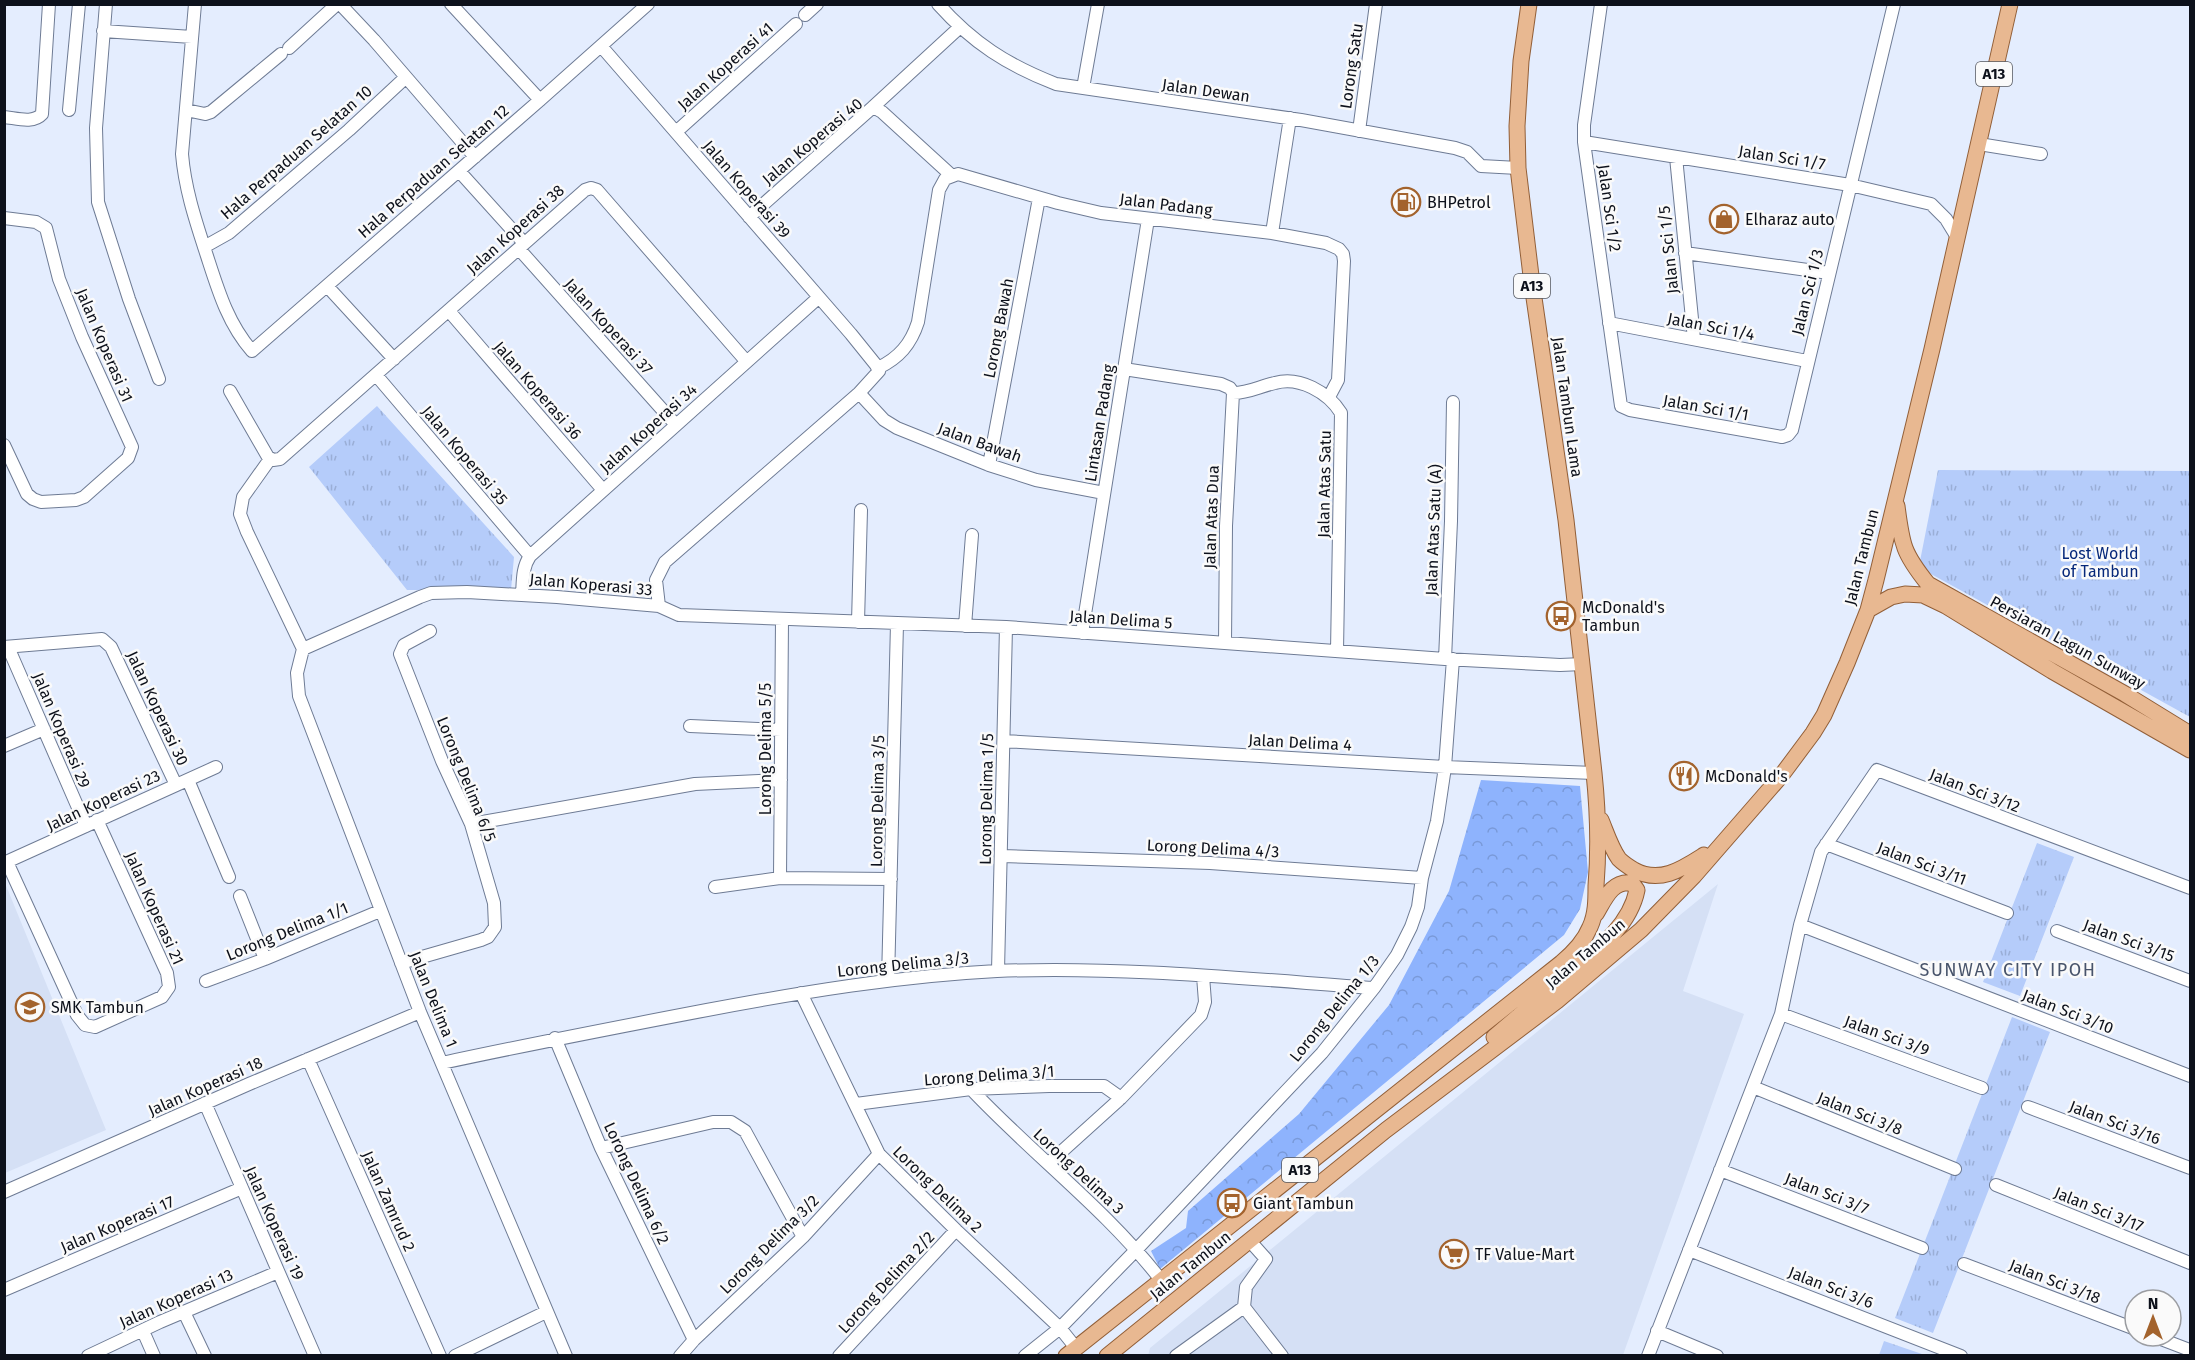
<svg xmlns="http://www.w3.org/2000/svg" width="2195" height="1360" viewBox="0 0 2195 1360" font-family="'Fira Sans',sans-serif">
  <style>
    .built { fill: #d5e0f5 }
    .forest { fill: url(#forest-crowns) }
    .park { fill: url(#park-tufts) }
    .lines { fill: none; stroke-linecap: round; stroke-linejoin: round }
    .minor-casing { stroke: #6e7b94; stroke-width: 14 }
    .major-casing { stroke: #925f38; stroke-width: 17 }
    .minor { stroke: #fff; stroke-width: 12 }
    .major { stroke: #e8b891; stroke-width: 15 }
    .labels { text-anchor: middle; stroke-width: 5; stroke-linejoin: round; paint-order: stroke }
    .shield { fill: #fafafa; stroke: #54575e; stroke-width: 1.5 }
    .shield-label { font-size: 15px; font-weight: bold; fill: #0d111b }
    .street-label { font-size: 16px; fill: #0d111b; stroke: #fafafa }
    .poi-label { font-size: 16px; fill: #0d111b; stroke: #fafafa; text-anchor: start }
    .park-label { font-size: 16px; fill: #06287a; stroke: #fafafa }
    .neighbourhood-label { font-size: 18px; letter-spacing: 1.5px; fill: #48546b; stroke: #fafafa }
  </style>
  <defs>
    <pattern id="forest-crowns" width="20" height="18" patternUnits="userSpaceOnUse" patternTransform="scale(1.5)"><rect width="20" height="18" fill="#8eb3fd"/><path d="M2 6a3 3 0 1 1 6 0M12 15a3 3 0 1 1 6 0" fill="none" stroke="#7999d8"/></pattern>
    <pattern id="park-tufts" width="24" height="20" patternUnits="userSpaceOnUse" patternTransform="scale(1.5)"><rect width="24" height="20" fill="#b5ccfa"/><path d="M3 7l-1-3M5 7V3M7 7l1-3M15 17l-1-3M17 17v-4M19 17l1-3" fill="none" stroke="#9aaed6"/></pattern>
  </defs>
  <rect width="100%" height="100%" fill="#e4edfe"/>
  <!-- built -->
  <path class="built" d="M5 883 106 1130 5 1173H4Z
    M1718 884 1683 991 1744 1014 1623 1355 1148 1356 1150 1348Z"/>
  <!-- forest -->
  <path class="forest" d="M1481 780 1580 786 1588 872 1580 909 1564 935 1160 1269 1151 1251 1186 1228 1188 1211 1299 1114 1389 1005 1449 891Z"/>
  <!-- park -->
  <path class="park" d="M377 406 514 557 511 590H407L309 467Z
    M1938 470 2190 471V717L1931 574 1920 561Z
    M2037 843 2074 857 2020 996 1983 982Z
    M2012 1017 2050 1032 1933 1333 1895 1318Z
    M1884 1341 1922 1354V1355H1879Z"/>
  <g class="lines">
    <!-- minor casing -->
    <g class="minor-casing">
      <path id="minor" d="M106 4 96 128 98 202 129 299 159 379
        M195 4 182 154C185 190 196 222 207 256 218 290 228 324 252 351L540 100 648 4
        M340 4 374 40 475 157
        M451 4 540 100
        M938 4C973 43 1007 65 1056 84L1301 120 1455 148 1467 152 1481 166 1518 168
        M1601 4 1584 125V142L1621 406 1630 410 1782 437 1788 435 1792 430 1894 4
        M805 15 817 4
        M103 31 192 37
        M601 46 851 334 876 365 879 371 859 393 665 562 656 580 659 606
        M289 48 337 4
        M1083 88 1098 4
        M873 107 960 27
        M69 110 79 4
        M186 110 205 114 211 112 281 54
        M4 117C16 118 33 124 42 114L49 4
        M1359 131 1376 4
        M676 132 796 24
        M1584 142 1850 185 1931 204 1946 219 1957 237
        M1979 144 2041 154
        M1676 157 1694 339
        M459 171 524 243
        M749 217 873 107 882 112 951 175
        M4 218 36 222 46 228 59 279 82 337 132 447 128 458 84 497 76 500 41 502 33 499 27 494 4 445
        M1272 233 1290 118
        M204 247 229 233 349 130 405 78
        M519 249 676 425
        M1685 253 1829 273
        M327 286 394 359
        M449 311 603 490
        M1609 323 1807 361
        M878 368C899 358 911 344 918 322L939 190 945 179 958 174 1058 203 1101 213 1272 233 1326 243 1339 249 1343 254 1344 261 1338 380 1329 397
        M1124 369 1221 384 1230 388 1233 393 1226 526 1225 643
        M376 375 530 556
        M230 391 268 457 273 460 280 459 585 190 591 188 597 190 746 361
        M859 393 884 420 897 428 989 465 1036 480 1104 493
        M1233 393C1249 393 1260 386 1275 383 1299 376 1328 392 1341 413L1337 651
        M270 459 243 497 240 514 247 532 303 649
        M989 465 1039 198
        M522 595C523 580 522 568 530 556L818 298
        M858 622 861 510
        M965 626 972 535
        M1082 633 1148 219
        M4 647 102 639 111 647 176 785
        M8 647 86 826
        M303 649 420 597 431 593 467 592 557 597 659 606 679 615 1006 627 1445 659 1560 665 1583 664
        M303 649 297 673 299 696 420 1012 566 1356
        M1445 659 1451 521 1453 402
        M690 726 781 730
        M1004 741 1445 767 1594 773
        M4 746 44 729
        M188 780 229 877
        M471 824 695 784 781 780
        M1826 844 2007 913
        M1002 856 1210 863 1422 878
        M7 862 77 1015 85 1025 95 1027 162 997 169 987 167 973 97 820
        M4 863 216 767
        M780 878 782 620
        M715 887 780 878 891 879
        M240 896 265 959
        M1800 925 2190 1076
        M2057 931 2190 981
        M401 963 481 940 488 937 495 927 494 903 471 824 442 761 400 654 404 645 430 631
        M998 971 1006 627
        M888 980 897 624
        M206 981 265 959 380 911
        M801 993 879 1154 956 1230 1060 1328 1076 1348
        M1781 1014 1982 1088
        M555 1038 601 1148 694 1340
        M308 1059 440 1356
        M442 1063C530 1044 618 1027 707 1010 803 992 899 976 997 971 1123 966 1249 979 1374 988
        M1753 1087 1955 1169
        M971 1089C1033 1155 1106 1209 1161 1280
        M205 1103 315 1356
        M856 1104 971 1089 1049 1086H1104L1121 1098
        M2028 1107 2190 1168
        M601 1148 713 1122H731L745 1131 803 1237
        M1049 1163 1121 1098 1201 1015 1205 1002 1203 976
        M1720 1170 1922 1248
        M1996 1185 2190 1263
        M4 1192 249 1084 420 1012
        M1689 1250 1961 1356
        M1964 1264 2135 1329
        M4 1290 242 1188
        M1244 1307 1246 1287 1266 1259 1249 1240
        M1244 1307 1282 1356
        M184 1312 205 1356
        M143 1331 154 1356
        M1657 1331 1717 1356
        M2153 1336 2187 1349
        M88 1356 160 1322 278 1272
        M455 1356 546 1312
        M680 1356 694 1340 803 1237 879 1154
        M839 1356 956 1230
        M1025 1356 1060 1328 1137 1249 1322 1053 1374 988 1397 955 1411 927 1418 907 1422 878 1437 821 1445 767 1453 659
        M1176 1356 1244 1307
        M1648 1356 1781 1014 1800 925 1821 852 1877 770 2190 888"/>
    </g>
    <!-- major casing -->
    <g class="major-casing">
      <path id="major" d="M1897 506C1902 545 1903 553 1928 584L2125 694 2190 734
        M1868 610 1891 597 1905 594 1923 595 1946 606 2052 671 2190 750
        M1601 820C1606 832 1611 848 1619 859 1623 863 1629 867 1634 870 1660 884 1682 869 1704 855
        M1494 1037C1516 1018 1539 999 1561 980 1590 955 1629 930 1637 890L1632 883C1612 880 1605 899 1596 914
        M1066 1356 1561 963C1573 953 1584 942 1590 927 1596 914 1596 900 1596 886 1599 848 1598 811 1594 773L1566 520 1532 284 1518 168 1517 126 1521 61 1529 4
        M1107 1356 1386 1130 1557 1001 1641 930 1694 876 1781 776 1813 733 1824 715 1847 663 1868 610 1876 580 1932 349 2010 4"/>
    </g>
    <!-- minor -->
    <use href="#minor" class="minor"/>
    <!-- major -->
    <use href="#major" class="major"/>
  </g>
  <!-- icons -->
  <defs>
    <g id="fuel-ring" transform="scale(1.5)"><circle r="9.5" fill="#fafafa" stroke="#a3632d" stroke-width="1.5"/><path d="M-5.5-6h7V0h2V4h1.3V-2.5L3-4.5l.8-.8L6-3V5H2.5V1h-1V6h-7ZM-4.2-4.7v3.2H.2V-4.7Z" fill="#a3632d"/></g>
    <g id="shop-ring" transform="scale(1.5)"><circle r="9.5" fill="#fafafa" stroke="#a3632d" stroke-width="1.5"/><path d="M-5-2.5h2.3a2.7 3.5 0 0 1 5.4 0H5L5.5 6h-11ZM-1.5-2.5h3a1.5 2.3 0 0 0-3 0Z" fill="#a3632d"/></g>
    <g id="bus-ring" transform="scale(1.5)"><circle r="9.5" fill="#fafafa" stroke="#a3632d" stroke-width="1.5"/><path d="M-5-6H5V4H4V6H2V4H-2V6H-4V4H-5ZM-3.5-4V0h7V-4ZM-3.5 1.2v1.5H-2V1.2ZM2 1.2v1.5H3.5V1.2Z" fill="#a3632d"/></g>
    <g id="restaurant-ring" transform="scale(1.5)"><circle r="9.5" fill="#fafafa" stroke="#a3632d" stroke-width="1.5"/><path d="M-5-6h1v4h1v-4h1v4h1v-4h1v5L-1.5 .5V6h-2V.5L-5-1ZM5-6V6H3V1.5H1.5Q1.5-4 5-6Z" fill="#a3632d"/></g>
    <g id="school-ring" transform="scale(1.5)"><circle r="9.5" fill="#fafafa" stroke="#a3632d" stroke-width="1.5"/><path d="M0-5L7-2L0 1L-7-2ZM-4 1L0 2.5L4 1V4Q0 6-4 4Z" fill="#a3632d"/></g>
    <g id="supermarket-ring" transform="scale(1.5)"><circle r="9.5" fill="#fafafa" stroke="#a3632d" stroke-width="1.5"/><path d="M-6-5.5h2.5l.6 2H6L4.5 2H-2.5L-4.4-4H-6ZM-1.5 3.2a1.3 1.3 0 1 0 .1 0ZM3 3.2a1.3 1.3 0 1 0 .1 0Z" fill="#a3632d"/></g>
  </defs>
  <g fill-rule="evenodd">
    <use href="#fuel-ring" x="1406" y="202"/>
    <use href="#shop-ring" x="1724" y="219"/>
    <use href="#bus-ring" x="1561" y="616"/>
    <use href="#restaurant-ring" x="1684" y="776"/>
    <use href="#school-ring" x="30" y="1007"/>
    <use href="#bus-ring" x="1232" y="1203"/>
    <use href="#supermarket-ring" x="1454" y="1254"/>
  </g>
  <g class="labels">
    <!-- shield labels -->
    <g class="shield">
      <rect x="1976" y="62" width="36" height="24" rx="4.5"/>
      <rect x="1514" y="274" width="36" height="24" rx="4.5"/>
      <rect x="1282" y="1158" width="36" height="24" rx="4.5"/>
    </g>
    <g class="shield-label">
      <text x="1994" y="79">A13</text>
      <text x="1532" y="291">A13</text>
      <text x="1300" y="1175">A13</text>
    </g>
    <!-- street labels -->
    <g class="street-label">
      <text transform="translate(725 66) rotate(-42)" y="6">Jalan Koperasi 41</text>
      <text transform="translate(1351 66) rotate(-82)" y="6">Lorong Satu</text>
      <text transform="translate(1206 90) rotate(8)" y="6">Jalan Dewan</text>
      <text transform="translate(812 141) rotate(-40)" y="6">Jalan Koperasi 40</text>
      <text transform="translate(296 152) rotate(-41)" y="6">Hala Perpaduan Selatan 10</text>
      <text transform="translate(1782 157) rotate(9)" y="6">Jalan Sci 1/7</text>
      <text transform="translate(433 171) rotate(-41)" y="6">Hala Perpaduan Selatan 12</text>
      <text transform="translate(747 189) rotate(49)" y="6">Jalan Koperasi 39</text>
      <text transform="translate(1166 204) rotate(7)" y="6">Jalan Padang</text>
      <text transform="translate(1610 208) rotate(82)" y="6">Jalan Sci 1/2</text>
      <text transform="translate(515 229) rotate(-42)" y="6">Jalan Koperasi 38</text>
      <text transform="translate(1668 250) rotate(-96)" y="6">Jalan Sci 1/5</text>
      <text transform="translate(1807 292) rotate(-76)" y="6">Jalan Sci 1/3</text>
      <text transform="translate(609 326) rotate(48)" y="6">Jalan Koperasi 37</text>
      <text transform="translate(1711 326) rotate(11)" y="6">Jalan Sci 1/4</text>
      <text transform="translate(998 328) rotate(-79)" y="6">Lorong Bawah</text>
      <text transform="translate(105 345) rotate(67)" y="6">Jalan Koperasi 31</text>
      <text transform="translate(538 390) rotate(49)" y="6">Jalan Koperasi 36</text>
      <text transform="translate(1568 407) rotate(82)" y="6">Jalan Tambun Lama</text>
      <text transform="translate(1706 407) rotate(10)" y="6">Jalan Sci 1/1</text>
      <text transform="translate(1099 423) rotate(-81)" y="6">Lintasan Padang</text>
      <text transform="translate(648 428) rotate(-42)" y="6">Jalan Koperasi 34</text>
      <text transform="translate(980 442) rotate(20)" y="6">Jalan Bawah</text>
      <text transform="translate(465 455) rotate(50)" y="6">Jalan Koperasi 35</text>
      <text transform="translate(1324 484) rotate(-89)" y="6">Jalan Atas Satu</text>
      <text transform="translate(1211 517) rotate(-88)" y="6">Jalan Atas Dua</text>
      <text transform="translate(1433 530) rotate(-88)" y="6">Jalan Atas Satu (A)</text>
      <text transform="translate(1861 557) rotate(-76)" y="6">Jalan Tambun</text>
      <text transform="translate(591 584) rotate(5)" y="6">Jalan Koperasi 33</text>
      <text transform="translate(1121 619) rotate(4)" y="6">Jalan Delima 5</text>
      <text transform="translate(2068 642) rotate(29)" y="6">Persiaran Lagun Sunway</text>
      <text transform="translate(158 708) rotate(65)" y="6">Jalan Koperasi 30</text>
      <text transform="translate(62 730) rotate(67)" y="6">Jalan Koperasi 29</text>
      <text transform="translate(1300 742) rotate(3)" y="6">Jalan Delima 4</text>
      <text transform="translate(765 749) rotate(-90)" y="6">Lorong Delima 5/5</text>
      <text transform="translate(467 779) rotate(68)" y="6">Lorong Delima 6/5</text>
      <text transform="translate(1975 790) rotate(21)" y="6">Jalan Sci 3/12</text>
      <text transform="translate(986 799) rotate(-89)" y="6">Lorong Delima 1/5</text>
      <text transform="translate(103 800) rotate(-25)" y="6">Jalan Koperasi 23</text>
      <text transform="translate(877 801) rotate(-89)" y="6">Lorong Delima 3/5</text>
      <text transform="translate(1213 848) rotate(3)" y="6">Lorong Delima 4/3</text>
      <text transform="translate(1922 863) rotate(21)" y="6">Jalan Sci 3/11</text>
      <text transform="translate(155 908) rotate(66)" y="6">Jalan Koperasi 21</text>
      <text transform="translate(287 931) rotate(-22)" y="6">Lorong Delima 1/1</text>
      <text transform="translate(2129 940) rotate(20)" y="6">Jalan Sci 3/15</text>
      <text transform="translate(1585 953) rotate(-40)" y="6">Jalan Tambun</text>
      <text transform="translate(903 964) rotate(-6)" y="6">Lorong Delima 3/3</text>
      <text transform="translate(434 999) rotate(68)" y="6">Jalan Delima 1</text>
      <text transform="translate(1334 1008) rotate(-51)" y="6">Lorong Delima 1/3</text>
      <text transform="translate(2068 1011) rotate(21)" y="6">Jalan Sci 3/10</text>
      <text transform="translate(1887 1035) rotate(20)" y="6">Jalan Sci 3/9</text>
      <text transform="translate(989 1075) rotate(-4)" y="6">Lorong Delima 3/1</text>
      <text transform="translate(205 1086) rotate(-24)" y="6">Jalan Koperasi 18</text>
      <text transform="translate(1860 1113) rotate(22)" y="6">Jalan Sci 3/8</text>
      <text transform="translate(2115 1122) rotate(21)" y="6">Jalan Sci 3/16</text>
      <text transform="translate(1079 1171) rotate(43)" y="6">Lorong Delima 3</text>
      <text transform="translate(637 1183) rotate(65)" y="6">Lorong Delima 6/2</text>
      <text transform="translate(938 1189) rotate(44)" y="6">Lorong Delima 2</text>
      <text transform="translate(1827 1193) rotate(21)" y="6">Jalan Sci 3/7</text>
      <text transform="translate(389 1201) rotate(66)" y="6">Jalan Zamrud 2</text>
      <text transform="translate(2099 1209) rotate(22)" y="6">Jalan Sci 3/17</text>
      <text transform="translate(275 1223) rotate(66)" y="6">Jalan Koperasi 19</text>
      <text transform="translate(117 1224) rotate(-23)" y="6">Jalan Koperasi 17</text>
      <text transform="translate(769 1244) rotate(-45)" y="6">Lorong Delima 3/2</text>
      <text transform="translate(1190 1265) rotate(-39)" y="6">Jalan Tambun</text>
      <text transform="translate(2055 1281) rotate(21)" y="6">Jalan Sci 3/18</text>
      <text transform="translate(886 1282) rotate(-47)" y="6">Lorong Delima 2/2</text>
      <text transform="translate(1831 1287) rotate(21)" y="6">Jalan Sci 3/6</text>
      <text transform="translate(176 1298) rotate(-24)" y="6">Jalan Koperasi 13</text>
    </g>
    <!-- poi labels -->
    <g class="poi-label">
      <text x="1427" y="208">BHPetrol</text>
      <text x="1745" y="225">Elharaz auto</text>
      <text x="1582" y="613">McDonald's<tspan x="1582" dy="18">Tambun</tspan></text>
      <text x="1705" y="782">McDonald's</text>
      <text x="51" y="1013">SMK Tambun</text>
      <text x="1253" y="1209">Giant Tambun</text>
      <text x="1475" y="1260">TF Value-Mart</text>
    </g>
    <!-- park labels -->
    <g class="park-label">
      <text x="2100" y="559">Lost World<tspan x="2100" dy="18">of Tambun</tspan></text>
    </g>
    <!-- neighbourhood labels -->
    <g class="neighbourhood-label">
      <text x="2008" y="976">SUNWAY CITY IPOH</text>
    </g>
  </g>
  <!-- border -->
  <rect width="2195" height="1360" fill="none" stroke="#0d111b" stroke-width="12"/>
  <!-- north arrow -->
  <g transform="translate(2153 1318)"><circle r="28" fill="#fafafa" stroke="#9b9da1" stroke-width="1.5"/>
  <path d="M0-4.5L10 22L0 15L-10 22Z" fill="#a3632d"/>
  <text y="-9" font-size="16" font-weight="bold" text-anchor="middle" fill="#0d111b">N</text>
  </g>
</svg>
